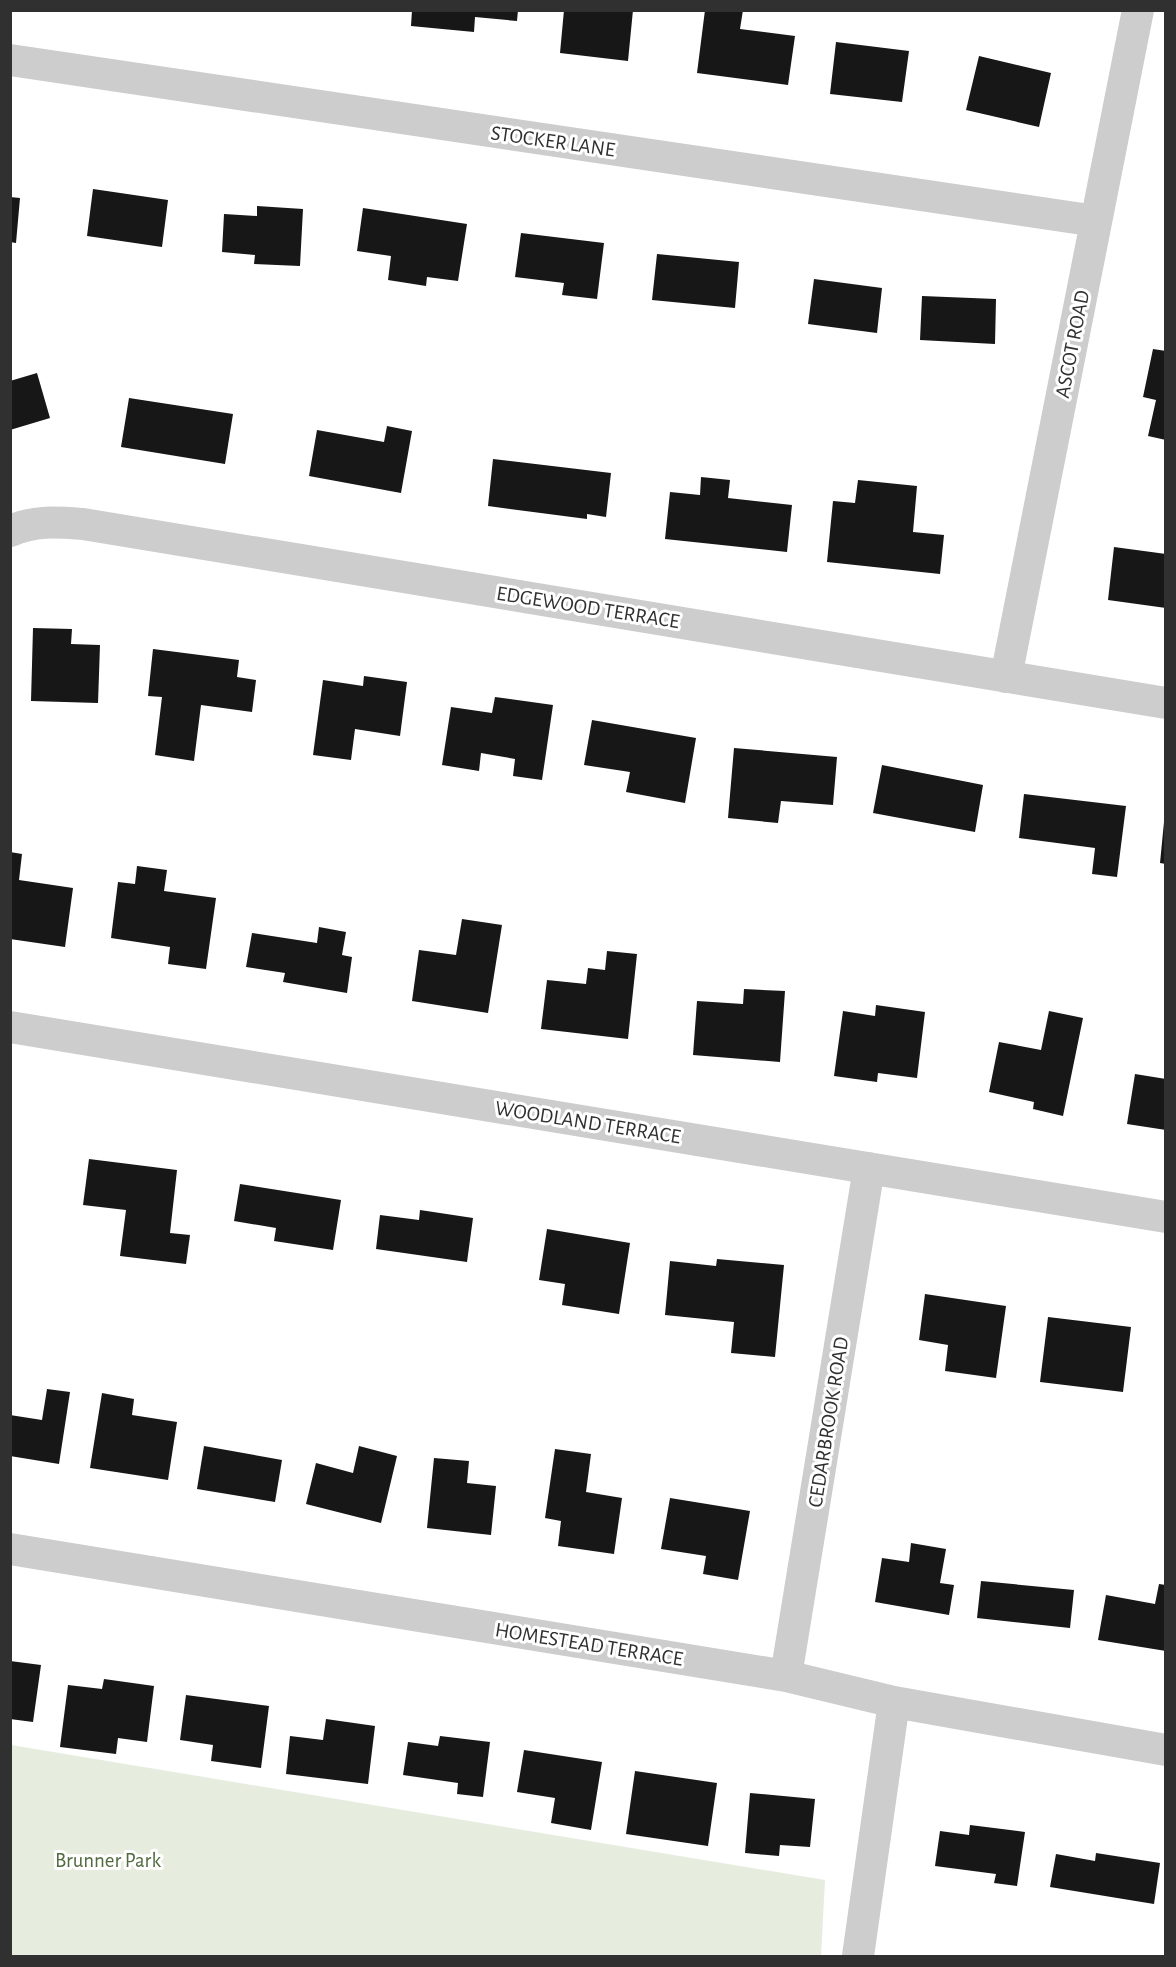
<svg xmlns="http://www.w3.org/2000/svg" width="1176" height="1967" viewBox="0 0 1176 1967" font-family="'Alegreya Sans',sans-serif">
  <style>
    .green { fill: #e6eddf }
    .building { fill: #171717 }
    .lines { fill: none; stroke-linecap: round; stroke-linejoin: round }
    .street { stroke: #cdcdcd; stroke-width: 32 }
    .labels { text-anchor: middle; stroke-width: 6; stroke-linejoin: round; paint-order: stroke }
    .street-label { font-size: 21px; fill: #303030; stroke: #fff }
    .park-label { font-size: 21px; fill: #526b3f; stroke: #fff }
  </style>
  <rect width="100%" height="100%" fill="#fff"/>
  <!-- green -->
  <path class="green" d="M11 1745 825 1880 821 1956H11Z"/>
  <!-- building -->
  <path class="building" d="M412 10H518L517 21 475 17 474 32 411 26Z
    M564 10H633L628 61 560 53Z
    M705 10H743L740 29 795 36 788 85 697 73Z
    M836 42 909 51 902 102 830 94Z
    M979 56 1051 73 1039 127 966 110Z
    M93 189 168 200 162 247 87 236Z
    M10 197 20 198 16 243 10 242Z
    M257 206 303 209 300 266 254 264 255 255 222 252 224 214 257 216Z
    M363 208 467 224 458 281 427 277 426 286 388 280 391 256 357 251Z
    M521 233 604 243 597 299 562 295 564 283 515 277Z
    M657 254 739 262 735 308 652 300Z
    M814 279 882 288 877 333 808 324Z
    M922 296 996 299 995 344 920 340Z
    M1153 349 1166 351V440L1148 436 1156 400 1143 397Z
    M37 373 50 418 10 430V381Z
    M129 398 233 414 225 464 121 447Z
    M387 426 412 431 401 493 309 476 317 430 384 442Z
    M493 459 611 473 606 517 587 514V519L488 506Z
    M701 477 730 480 728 498 792 505 787 552 665 539 670 492 700 495Z
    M858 480 917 486 913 532 944 535 940 574 827 562 833 501 855 503Z
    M1114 547 1166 554V608L1108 600Z
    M33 628 72 629 71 644 100 645 98 703 31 701Z
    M153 649 239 660 237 677 256 680 252 712 201 705 194 761 155 755 162 697 148 696Z
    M364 676 407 682 400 736 355 729 351 760 313 755 323 680 363 686Z
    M495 697 553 705 542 780 513 776 515 759 481 753 479 771 442 765 451 707 492 713Z
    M592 720 696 738 685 803 626 792 630 772 584 765Z
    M734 748 837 757 833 805 781 801 778 823 728 818Z
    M882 765 983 785 975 832 873 813Z
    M1024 794 1126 806 1117 877 1092 874 1095 848 1019 838Z
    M1164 822H1166V864L1160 863Z
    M10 852 22 854 19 880 73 888 65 947 10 939Z
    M137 866 167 870 164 891 216 898 206 969 168 964 170 947 111 938 118 882 135 884Z
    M462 919 502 925 488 1013 412 1001 419 950 456 955Z
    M319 927 346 932 342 955 352 957 347 993 283 982 285 973 246 967 252 933 317 943Z
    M607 951 637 954 628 1039 541 1029 547 980 586 984 588 968 605 970Z
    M744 989 785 991 780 1062 693 1055 697 1001 743 1004Z
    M876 1005 925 1012 917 1078 878 1073 877 1082 834 1076 843 1011 875 1016Z
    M1049 1011 1083 1018 1063 1116 1033 1109 1034 1102 989 1092 999 1042 1041 1050Z
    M1135 1074 1166 1079V1130L1127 1124Z
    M89 1159 177 1170 170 1233 190 1235 186 1264 120 1256 126 1210 83 1205Z
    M240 1184 341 1200 333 1250 274 1241 276 1228 234 1221Z
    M420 1210 473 1218 467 1262 376 1249 380 1215 419 1220Z
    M547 1229 630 1243 619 1314 562 1305 565 1284 539 1280Z
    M717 1259 784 1265 775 1357 731 1353 734 1322 665 1315 670 1261 716 1266Z
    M925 1294 1006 1306 996 1378 945 1371 948 1345 919 1340Z
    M1048 1317 1131 1327 1123 1392 1040 1382Z
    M47 1389 70 1392 59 1464 10 1456V1415L42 1420Z
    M102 1393 134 1399 132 1415 177 1422 168 1480 90 1468Z
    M204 1446 282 1460 275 1502 197 1489Z
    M359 1446 397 1456 381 1523 306 1504 316 1463 353 1473Z
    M555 1449 591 1454 586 1492 622 1498 614 1554 558 1546 561 1521 545 1518Z
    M434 1458 469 1461 467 1483 496 1486 491 1535 427 1528Z
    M670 1498 750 1511 738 1580 703 1574 706 1556 661 1549Z
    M911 1543 946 1549 940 1583 954 1585 949 1615 875 1602 882 1558 909 1562Z
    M981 1581 1074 1590 1070 1628 977 1618Z
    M1159 1584 1166 1585V1651L1098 1640 1106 1595 1155 1604Z
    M10 1661 41 1665 33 1722 10 1719Z
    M104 1679 154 1686 147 1742 118 1738 116 1754 60 1747 68 1685 102 1689Z
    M186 1695 269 1706 261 1768 211 1761 213 1745 180 1740Z
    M326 1719 375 1726 368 1784 286 1774 290 1736 323 1740Z
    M440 1736 490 1742 483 1797 457 1794 458 1783 403 1775 408 1742 438 1746Z
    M524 1750 602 1762 591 1830 551 1823 555 1798 517 1792Z
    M635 1771 717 1783 708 1846 626 1834Z
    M750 1793 815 1799 810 1847 780 1845 779 1856 745 1853Z
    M970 1825 1025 1832 1017 1886 994 1883 996 1874 935 1866 940 1831 969 1835Z
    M1096 1853 1160 1863 1154 1904 1050 1887 1056 1854 1095 1861Z"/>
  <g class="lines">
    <!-- street -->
    <path class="street" d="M10 60 1096 221
      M10 531C35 520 57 522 83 524L1166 703
      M1006 677 1138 10
      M10 1027 1166 1217
      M10 1549 786 1676 894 1702 1166 1750
      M786 1676 869 1168
      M858 1956 894 1702"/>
  </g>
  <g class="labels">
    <!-- street labels -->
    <g class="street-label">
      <text transform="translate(553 141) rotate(8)" y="7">STOCKER LANE</text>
      <text transform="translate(1072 344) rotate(-79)" y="7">ASCOT ROAD</text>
      <text transform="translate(588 607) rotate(9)" y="7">EDGEWOOD TERRACE</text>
      <text transform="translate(588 1122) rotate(9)" y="7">WOODLAND TERRACE</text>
      <text transform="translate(828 1422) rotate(-81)" y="7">CEDARBROOK ROAD</text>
      <text transform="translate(589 1644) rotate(9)" y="7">HOMESTEAD TERRACE</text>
    </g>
    <!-- park labels -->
    <g class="park-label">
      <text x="108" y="1867">Brunner Park</text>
    </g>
  </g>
  <!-- border -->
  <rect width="1176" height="1967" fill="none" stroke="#303030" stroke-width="24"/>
</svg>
